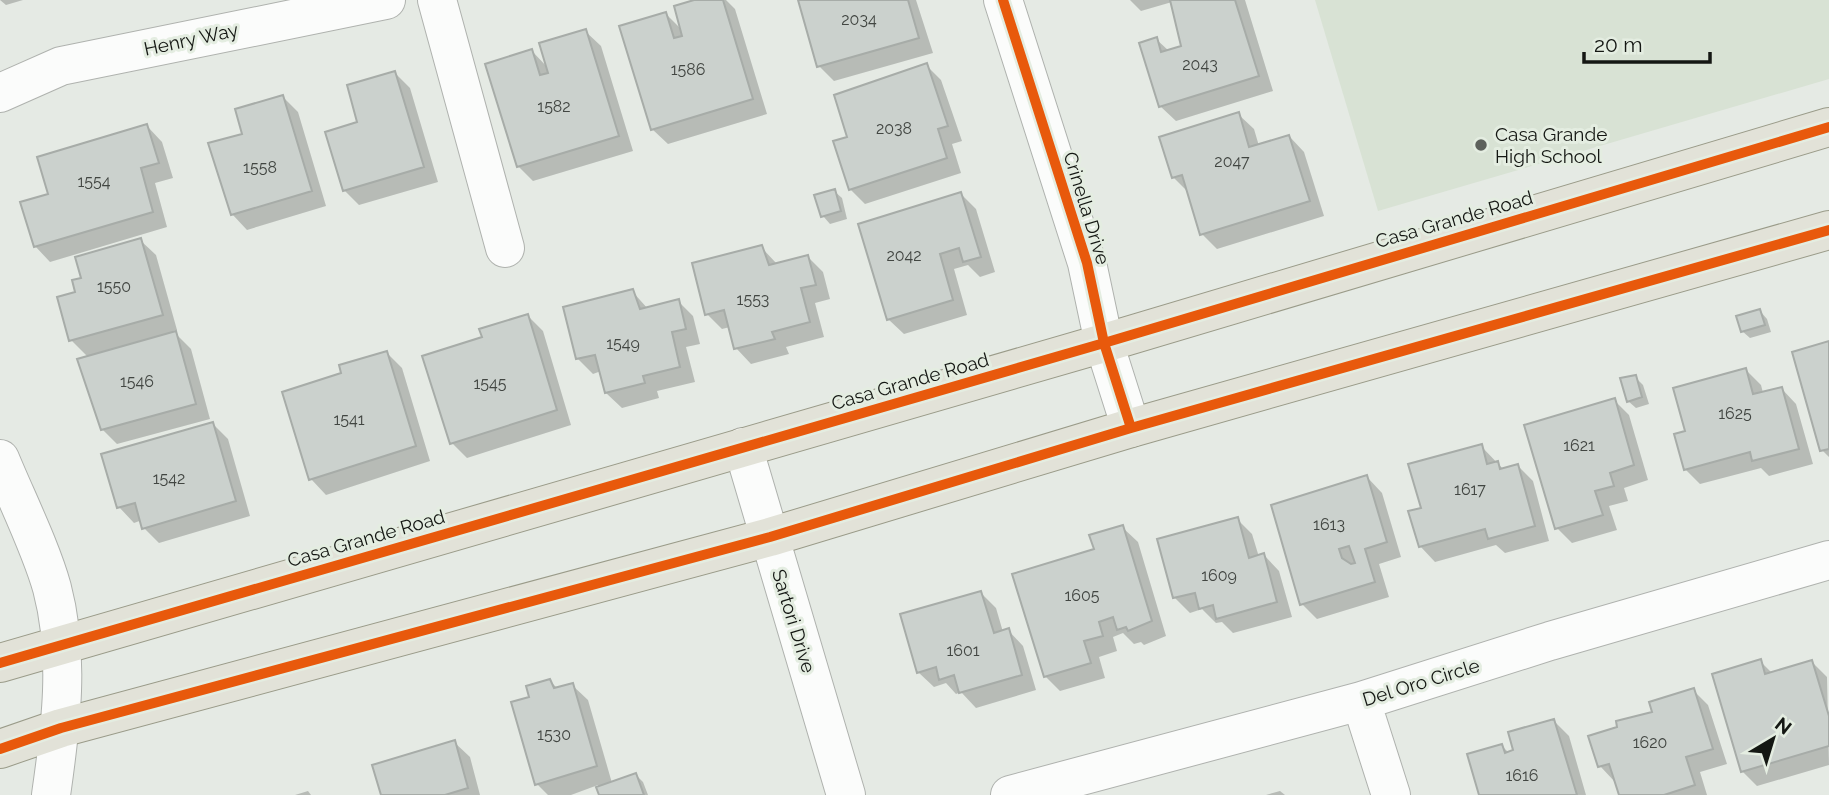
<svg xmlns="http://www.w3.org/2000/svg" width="1829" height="795" viewBox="0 0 1829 795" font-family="Raleway,sans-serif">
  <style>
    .built { fill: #d8e2d4 }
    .shadow { fill: #0003 }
    .building { fill: #cbd1cd; stroke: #a7aca8; stroke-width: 2; fill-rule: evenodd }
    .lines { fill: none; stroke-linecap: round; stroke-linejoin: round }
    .minor-casing { stroke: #afb2ae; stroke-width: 40 }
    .major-casing { stroke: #9a9b89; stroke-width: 40 }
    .minor { stroke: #fbfcfb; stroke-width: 38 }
    .major { stroke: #e2e2d8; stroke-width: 38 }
    .cycleway-casing { stroke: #e4ede1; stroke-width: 15 }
    .cycleway { stroke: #e8590c; stroke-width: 10 }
    .poi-dot { fill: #5d615c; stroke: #e4ede1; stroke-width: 2.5 }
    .labels { text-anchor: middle; stroke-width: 6; stroke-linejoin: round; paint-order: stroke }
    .number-label { font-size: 16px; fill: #424642 }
    .street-label { font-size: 19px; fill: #141713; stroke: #e4ede1 }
    .poi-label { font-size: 19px; fill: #141713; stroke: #e4ede1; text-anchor: start }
  </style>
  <rect width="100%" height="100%" fill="#e5eae4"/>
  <!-- built -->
  <path class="built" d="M1315 0H1829V79L1378 211Z"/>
  <!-- shadow -->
  <path class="shadow" d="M0 0H23L6 5Z
    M700 0H726L735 9 767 114 668 144 652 129 666 14 682 30Z
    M800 0H916L933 53 834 81 819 66Z
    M1130 0H1245L1273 91 1176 121 1160 106 1156 39 1169 51 1183 47 1172 2 1141 11Z
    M585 31 601 46 633 151 533 181 518 166 532 51 548 68Z
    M926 65 941 80 962 141 952 144 961 173 865 204 850 189V138Z
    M395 73 410 88 438 182 359 205 344 190 359 123Z
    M283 97 298 112 326 206 247 230 232 214 245 135Z
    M1238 114 1254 129 1259 146 1289 136 1304 152 1324 216 1217 249 1202 234 1189 193 1173 177Z
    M147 126 162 142 173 178 155 183 167 227 50 262 35 246 50 195Z
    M834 191 842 198 847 219 830 224 823 216Z
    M961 194 976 209 995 272 980 277 968 265 954 269 967 315 904 334 888 319Z
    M140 240 156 255 177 330 173 331 191 349 210 419 117 444 102 429 88 357 71 340 77 293Z
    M761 247 777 264 808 257 823 272 830 299 815 303 824 337 786 347 789 354 751 364 736 348 730 327 722 329 707 314Z
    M632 291 648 309 678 301 693 316 700 344 686 347 695 382 657 391 659 398 622 408 606 393 601 371 593 374 577 358Z
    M1760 311 1767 319 1771 332 1750 338 1742 331Z
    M528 316 543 331 571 425 467 458 452 443 484 338Z
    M1829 343V457L1822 450Z
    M387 353 402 368 430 461 326 495 311 479 284 394 343 375Z
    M1746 370 1761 385 1763 393 1781 388 1796 404 1813 464 1769 476 1761 468 1700 484 1685 469 1687 433Z
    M1635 377 1643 385 1649 404 1636 408 1628 401Z
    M1614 400 1629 415 1648 480 1624 488 1628 501 1609 506 1617 530 1572 543 1557 528Z
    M213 424 228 439 250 516 159 543 144 528 142 520 134 523 119 507Z
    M1481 446 1504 470 1518 466 1533 481 1549 541 1505 553 1496 545 1435 562 1420 546 1423 509Z
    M1367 477 1382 493 1401 557 1379 564 1389 597 1317 619 1302 604Z
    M1237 519 1252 534 1259 557 1264 555 1279 571 1292 617 1233 633 1222 622 1216 623 1202 609 1190 613 1175 598Z
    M1122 527 1138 542 1166 636 1144 645 1141 642 1134 644 1123 633 1113 637 1117 651 1099 657 1105 678 1060 691 1045 676Z
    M981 593 996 608 1003 632 1008 630 1023 646 1036 690 976 708 961 692 956 694 946 683 934 687 918 672Z
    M1760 661 1773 674 1812 662 1827 677 1829 765 1757 786 1742 771Z
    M550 681 558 689 572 685 588 700 612 783 636 775 643 782 648 795H601L598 785 571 795H548L537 784 531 698Z
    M1693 690 1708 705 1727 764 1700 772 1707 795H1621L1615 782 1600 766Z
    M1554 721 1569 736 1586 795H1481L1502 746 1509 753Z
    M454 742 470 757 480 795H383Z
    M308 791 311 795H295Z
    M1280 791 1285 795H1266Z"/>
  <!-- building -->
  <path class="building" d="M694 0H723L753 99 651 130 619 26 666 12 674 38 682 36 674 6Z
    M798 0H908L919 38 817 67Z
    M1170 0H1235L1259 76 1159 107 1139 43 1157 37 1161 52 1181 46Z
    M586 29 619 136 517 167 485 64 532 49 540 75 548 73 539 43Z
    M927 63 948 126 938 129 947 158 849 190 833 141 847 137 834 95Z
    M395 71 424 167 343 191 325 132 357 122 347 85Z
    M283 95 312 191 231 215 208 143 242 134 235 109Z
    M1239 112 1249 147 1289 135 1310 201 1200 235 1182 175 1172 178 1159 137Z
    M147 124 159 163 141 168 153 212 34 247 20 202 48 194 37 157Z
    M835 189 841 211 821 217 814 195Z
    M961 192 981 257 963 262 959 248 940 254 953 300 887 320 858 224Z
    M141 238 163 315 69 341 57 297 75 292 72 280 81 278 75 257Z
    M762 245 769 265 808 255 816 285 801 288 810 322 772 332 775 339 734 349 724 310 705 315 692 263Z
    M633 289 640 309 679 299 686 329 672 332 680 367 643 376 645 383 605 393 595 355 576 359 563 307Z
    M1760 309 1765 325 1741 332 1736 316Z
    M528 314 557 410 450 444 422 356 482 337 479 329Z
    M176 331 196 404 101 430 77 359Z
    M1829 341V449L1820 451 1792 352Z
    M387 351 416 446 309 480 282 392 341 373 339 365Z
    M1746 368 1753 394 1782 387 1799 449 1752 461 1750 452 1684 470 1674 434 1685 431 1673 388Z
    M1636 375 1642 397 1627 402 1620 378Z
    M1615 398 1634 465 1610 473 1614 486 1595 491 1603 515 1555 529 1524 425Z
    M213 422 236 501 142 529 135 503 117 508 101 454Z
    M1482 444 1487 464 1498 461 1500 469 1518 464 1535 526 1488 539 1485 529 1419 547 1408 511 1421 508 1408 464Z
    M1367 475 1387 542 1365 549 1375 582 1300 605 1271 505ZM1349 546 1355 563 1351 564 1342 558 1339 549Z
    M1238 517 1249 558 1264 553 1277 602 1216 619 1213 605 1199 609 1195 593 1173 598 1157 539Z
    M1123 525 1152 621 1128 631 1126 627 1117 630 1113 617 1099 622 1103 636 1084 641 1091 663 1044 677 1012 574 1094 549 1089 535Z
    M981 591 994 633 1009 628 1022 675 959 693 954 675 939 680 936 667 917 673 900 614Z
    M1761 659 1765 674 1812 660 1829 716V746L1741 772 1712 674Z
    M550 679 554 688 573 683 597 766 535 785 511 702 529 697 526 686Z
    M1694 688 1713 749 1686 757 1695 785 1664 795H1619L1609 764 1598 767 1588 736 1617 727 1616 721 1652 712 1649 702Z
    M1554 719 1577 795H1479L1467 754 1502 744 1505 753 1513 750 1508 732Z
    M455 740 468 788 445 795H381L372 765Z
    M636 773 644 795H599L596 787Z"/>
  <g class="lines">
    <!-- minor casing -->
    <g class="minor-casing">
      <path id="minor" d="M437 0 505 248
        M1003 0 1087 263 1104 343 1131 428
        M0 93 61 66 386 0
        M743 447 846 795
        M0 459C16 498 41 548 52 588 70 656 61 726 51 795
        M1361 701 1391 795
        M1010 795 1361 701 1550 641 1829 560"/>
    </g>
    <!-- major casing -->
    <g class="major-casing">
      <path id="major" d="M0 663 1104 343 1829 127
        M0 749 61 728 770 537 1131 428 1829 230"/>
    </g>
    <!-- minor -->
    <use href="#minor" class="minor"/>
    <!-- major -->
    <use href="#major" class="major"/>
    <!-- cycleway casing -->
    <g class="cycleway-casing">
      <path id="cycleway" d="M1003 0 1087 263 1104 343 1131 428
        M0 663 1104 343 1829 127
        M0 749 61 728 770 537 1131 428 1829 230"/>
    </g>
    <!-- cycleway -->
    <use href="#cycleway" class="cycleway"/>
  </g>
  <!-- markers -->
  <circle class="poi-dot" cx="1481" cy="145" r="7"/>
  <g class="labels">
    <!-- number labels -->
    <g class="number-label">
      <text x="859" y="25">2034</text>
      <text x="1200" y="70">2043</text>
      <text x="688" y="75">1586</text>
      <text x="554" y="112">1582</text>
      <text x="894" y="134">2038</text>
      <text x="1232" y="167">2047</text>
      <text x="260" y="173">1558</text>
      <text x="94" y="187">1554</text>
      <text x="904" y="261">2042</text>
      <text x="114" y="292">1550</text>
      <text x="753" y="305">1553</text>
      <text x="623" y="349">1549</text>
      <text x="137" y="387">1546</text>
      <text x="490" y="389">1545</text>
      <text x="1735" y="419">1625</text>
      <text x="349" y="425">1541</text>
      <text x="1579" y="451">1621</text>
      <text x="169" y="484">1542</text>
      <text x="1470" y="495">1617</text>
      <text x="1329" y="530">1613</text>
      <text x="1219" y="581">1609</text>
      <text x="1082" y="601">1605</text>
      <text x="963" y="656">1601</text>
      <text x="554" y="740">1530</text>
      <text x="1650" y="748">1620</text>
      <text x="1522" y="781">1616</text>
    </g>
    <!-- street labels -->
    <g class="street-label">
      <text transform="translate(191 39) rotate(-12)" y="7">Henry Way</text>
      <text transform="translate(1087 208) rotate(73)" y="7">Crinella Drive</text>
      <text transform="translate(1454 219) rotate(-16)" y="7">Casa Grande Road</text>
      <text transform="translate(910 381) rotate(-16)" y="7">Casa Grande Road</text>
      <text transform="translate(366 538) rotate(-16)" y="7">Casa Grande Road</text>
      <text transform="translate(794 621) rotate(73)" y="7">Sartori Drive</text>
      <text transform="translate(1421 682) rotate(-17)" y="7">Del Oro Circle</text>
    </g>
    <!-- poi labels -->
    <g class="poi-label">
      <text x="1495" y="141">Casa Grande<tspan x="1495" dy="22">High School</tspan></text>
    </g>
  </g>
  <!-- north arrow -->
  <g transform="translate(1773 739) rotate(38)" stroke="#e4ede1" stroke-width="5" paint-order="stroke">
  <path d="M0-5L12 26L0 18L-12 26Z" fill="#141713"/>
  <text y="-10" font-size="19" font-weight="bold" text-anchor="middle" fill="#141713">N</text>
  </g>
  <!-- scale -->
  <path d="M1584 52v10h126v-10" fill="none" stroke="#141713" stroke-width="3.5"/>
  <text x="1594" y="52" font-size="21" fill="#141713" stroke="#e4ede1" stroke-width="5" paint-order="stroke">20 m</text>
</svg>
